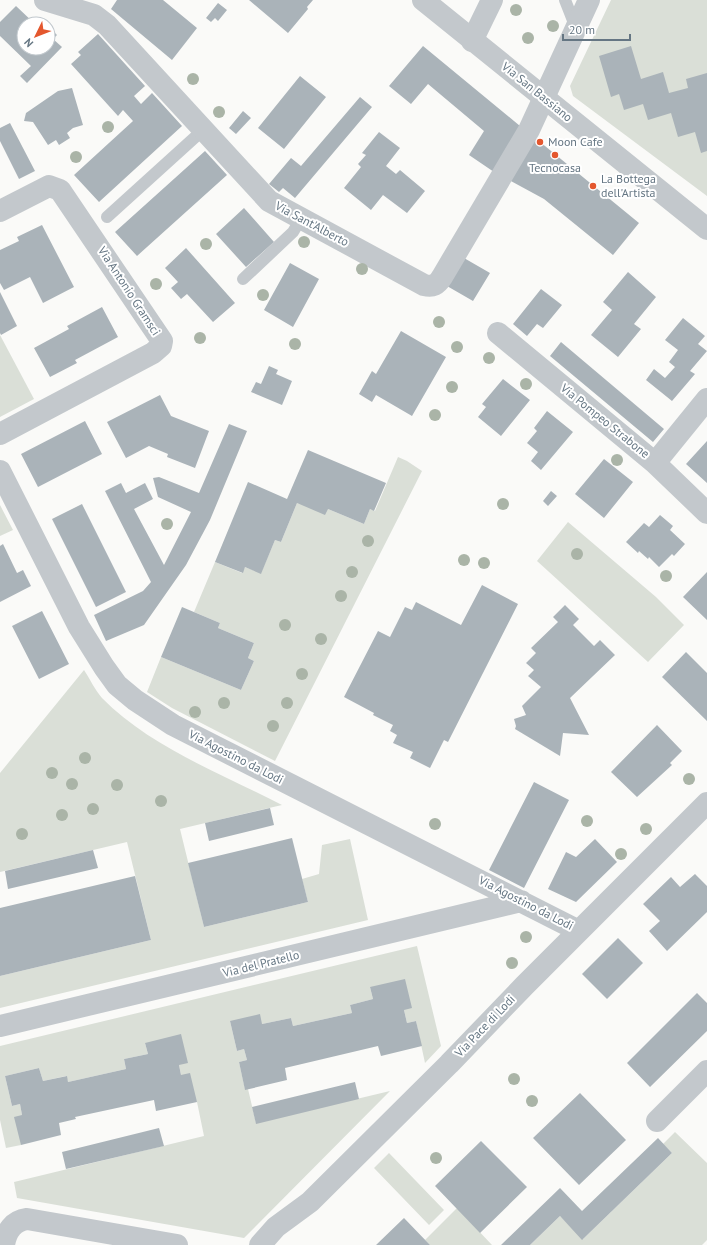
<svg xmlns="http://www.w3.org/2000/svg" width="707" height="1245" viewBox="0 0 707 1245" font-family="'PT Sans',sans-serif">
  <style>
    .green { fill: #dadfd7 }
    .building { fill: #aab3b9 }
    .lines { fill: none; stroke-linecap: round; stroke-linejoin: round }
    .service { stroke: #c3c8cc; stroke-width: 12 }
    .minor { stroke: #c3c8cc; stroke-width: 22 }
    .tertiary { stroke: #c3c8cc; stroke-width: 22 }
    .tree { fill: #aab4a7 }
    .poi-dot { fill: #e4572e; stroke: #fff; stroke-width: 1.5 }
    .labels { text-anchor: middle; stroke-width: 4; stroke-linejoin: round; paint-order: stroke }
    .street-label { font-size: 12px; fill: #657683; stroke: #fff }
    .poi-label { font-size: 12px; fill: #657683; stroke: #fff; text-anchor: start }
  </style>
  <rect width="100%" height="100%" fill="#fafaf8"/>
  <!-- green -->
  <path class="green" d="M611 0H707V196L573 96 570 86Z
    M0 335 34 399 0 417Z
    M398 457 407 461 422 471 275 761 172 708 147 692 161 657 241 690 254 661 248 658 254 643 218 628 220 623 194 612 215 562 242 573 245 567 261 573 275 540 281 542 297 503 328 509 364 524 370 509 375 511Z
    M0 505 13 530 0 536Z
    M568 522 656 597 684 625 648 662 537 561Z
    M84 670C90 679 95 690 102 698 150 747 222 774 282 805L180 829 204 927 308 902 302 879 319 874 322 845 350 839 368 920 0 1008V976L151 940 127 842 0 872V773Z
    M417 946 441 1046 425 1063 416 1021 407 1023 404 1010 370 987 373 999 350 1005 352 1013 293 1026 291 1018 262 1024 230 1021 237 1051 244 1049 247 1060 239 1062 245 1089H248L256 1123 390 1091 244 1238 17 1198 14 1182 204 1136 197 1102 181 1075 179 1065 145 1043 148 1054 124 1059 126 1069 68 1082 66 1076 43 1081 39 1068 5 1076 12 1106 20 1104 22 1115 21 1145 6 1148 0 1120V1046Z
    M675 1132 707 1163V1240L702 1245H530L560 1216 583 1239 672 1153 663 1144Z
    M389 1153 444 1210 429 1225 374 1168Z
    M457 1208 492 1245H430L425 1240Z"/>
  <!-- building -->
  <path class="building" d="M117 0H163L197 28 172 60 111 9Z
    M249 0H313L307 7 308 9 288 33Z
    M218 3 227 10 218 21 215 18 211 22 206 18Z
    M16 6 35 24H24V48H48V26L57 35 53 39 62 47 27 83 20 76 31 66 0 36V22Z
    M98 34 145 86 134 96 141 104 152 93 182 126 99 202 74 175 133 121 123 110 118 116 71 64 81 55 78 52Z
    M423 46 520 126 494 172 469 155 484 131 428 84 411 104 389 86Z
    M631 46 641 79 663 72 669 93 688 88 686 79 707 73V151L701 153 695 132 678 137 671 113 648 120 643 104 624 110 619 94 611 97 599 56Z
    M300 76 326 97 284 149 258 128Z
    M72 88 83 125 73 128 67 133 70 138 59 145 56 140 48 145 33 122 24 121 26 113 58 91Z
    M360 97 372 107 295 198 283 188 279 192 269 184 291 158 301 166Z
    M243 111 251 118 236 134 229 128Z
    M10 123 35 171 19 179 0 141V128Z
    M379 132 400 148 386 166 396 174 400 170 425 191 407 213 383 195 371 210 344 188 361 167 358 164 366 155 362 153Z
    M534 137 639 223 613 255 544 199 509 180Z
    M205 151 227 175 137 256 115 232Z
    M244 208 274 242 246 267 216 234Z
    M42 225 74 287 43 303 30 277 4 290 0 283V250L19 241 17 237Z
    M186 248 235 303 213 322 187 294 181 299 171 288 178 282 165 268Z
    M464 258 490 273 473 301 447 286Z
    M290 263 319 279 293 327 264 310Z
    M628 272 656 297 634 324 641 329 618 357 591 335 612 310 603 302Z
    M541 289 562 305 543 328 537 324 527 336 513 324Z
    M0 292 17 326 1 335 0 333Z
    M102 307 118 337 75 360 77 363 50 377 34 348 69 329 67 326Z
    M683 318 705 336 698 344 707 351 690 371 695 374 672 401 646 380 654 369 665 378 675 367 669 362 678 350 665 340Z
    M401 331 446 357 412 416 376 395 372 402 359 394 372 371 376 374Z
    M561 342 664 429 653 442 550 356Z
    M269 366 278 370 276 374 292 381 282 405 251 392 256 382 261 384Z
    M503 379 530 400 501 436 478 417 486 407 482 404Z
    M160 395 171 416 209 431 195 468 167 457 168 454 149 446 126 458 107 422Z
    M547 411 573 432 541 470 531 461 538 452 527 443 537 431 534 428Z
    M85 421 102 454 38 487 21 454Z
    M229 424 247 431 210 520 186 565 144 625 106 641 94 615 143 591 151 582 105 491 121 483 126 493 145 483 153 499 134 509 164 565 191 512 158 497 153 478 159 477 199 493Z
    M707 441V483L686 464Z
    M308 450 386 483 374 511 370 509 364 524 328 509 325 515 297 503 281 542 275 540 261 574 245 567 243 573 215 562 248 482 287 499Z
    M604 459 633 482 604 518 575 494Z
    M551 491 557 496 548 506 543 501Z
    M82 504 126 592 96 607 52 519Z
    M660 515 673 526 670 530 685 544 674 556 672 554 659 567 649 557 648 559 639 551 638 553 626 542 644 523 649 527Z
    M3 544 17 573 23 570 31 586 0 602V546Z
    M707 572V620L683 597Z
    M482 585 518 604 448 742 444 740 430 768 410 758 413 752 393 743 397 735 390 731 393 725 373 715 374 713 344 697 378 631 390 637 405 607 412 610 416 602 461 625Z
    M565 605 579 619 573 625 594 646 600 640 615 655 570 698 589 735 563 733 560 756 515 729 516 726 514 719 526 715 522 706 541 687 528 676 534 670 526 663 536 653 531 648 558 622 553 617Z
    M182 607 220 623 218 628 254 643 248 658 254 661 241 690 161 657Z
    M42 611 69 664 39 679 12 626Z
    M686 652 707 673V721L662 677Z
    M657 725 682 751 670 763 672 765 637 797 611 772Z
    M534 782 569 800 524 888 489 870Z
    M270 808 274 825 209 841 205 823Z
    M292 838 308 902 204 927 188 863Z
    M595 839 617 862 576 902 548 889 566 852 576 857Z
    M93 850 98 868 8 889 5 871Z
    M695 874 707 886V912L667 951 649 931 660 921 643 904 671 877 680 887Z
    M135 876 151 940 0 976V908Z
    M618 938 643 963 607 999 582 974Z
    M405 979 412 1008 404 1010 407 1023 416 1021 422 1046 381 1056 378 1046 285 1068 287 1080 245 1090 239 1062 247 1060 244 1049 237 1051 230 1021 260 1014 262 1024 291 1018 293 1026 352 1013 350 1005 373 999 370 987Z
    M697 993 707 1003V1031L650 1087 627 1063Z
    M181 1034 188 1063 179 1065 181 1075 190 1073 197 1102 156 1111 154 1100 75 1117 76 1119 59 1123 61 1135 21 1145 14 1117 22 1115 20 1104 12 1106 5 1076 39 1068 43 1081 67 1076 68 1082 126 1069 124 1059 148 1054 145 1043Z
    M355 1082 359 1099 256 1124 252 1107Z
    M580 1093 626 1140 579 1185 533 1138Z
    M159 1128 164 1146 66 1169 62 1152Z
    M658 1138 672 1153 582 1240 560 1216 530 1245H501L560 1188 582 1211Z
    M481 1141 527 1187 480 1233 435 1186Z
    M404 1218 430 1245H376Z"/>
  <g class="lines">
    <!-- service -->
    <path class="service" d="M565 0 576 28
      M107 217 203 130
      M243 279 293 232 302 217"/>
    <!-- minor -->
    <path class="minor" d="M45 0 94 15 107 25 269 201 424 285C433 287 437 285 442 277L529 130 589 0
      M472 41 492 0
      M0 211 49 186 60 190 162 341 161 346 153 353 0 434
      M498 333 655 463 707 513
      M655 463 707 399
      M0 471 79 627 104 667 117 685 135 700 173 725 579 931
      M0 1026 521 901
      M657 1121 707 1071
      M4 1245C6 1231 13 1221 27 1219L177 1245
      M260 1245 276 1227 310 1202 449 1064 525 985 707 803"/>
    <!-- tertiary -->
    <path class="tertiary" d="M423 0 707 229"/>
  </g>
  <!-- trees -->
  <g class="tree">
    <circle cx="516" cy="10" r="6"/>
    <circle cx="553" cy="26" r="6"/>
    <circle cx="528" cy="38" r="6"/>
    <circle cx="193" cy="79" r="6"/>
    <circle cx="219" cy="112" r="6"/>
    <circle cx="108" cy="127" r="6"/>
    <circle cx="76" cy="157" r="6"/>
    <circle cx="304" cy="242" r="6"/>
    <circle cx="206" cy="244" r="6"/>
    <circle cx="362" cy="269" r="6"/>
    <circle cx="156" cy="284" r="6"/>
    <circle cx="263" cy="295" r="6"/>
    <circle cx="439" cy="322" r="6"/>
    <circle cx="200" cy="338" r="6"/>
    <circle cx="295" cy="344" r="6"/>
    <circle cx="457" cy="347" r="6"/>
    <circle cx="489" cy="358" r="6"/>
    <circle cx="526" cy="384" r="6"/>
    <circle cx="452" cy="387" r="6"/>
    <circle cx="435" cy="415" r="6"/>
    <circle cx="617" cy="460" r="6"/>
    <circle cx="503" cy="504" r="6"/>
    <circle cx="167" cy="524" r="6"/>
    <circle cx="368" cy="541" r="6"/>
    <circle cx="577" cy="554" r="6"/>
    <circle cx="464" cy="560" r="6"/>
    <circle cx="484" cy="563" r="6"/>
    <circle cx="352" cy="572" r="6"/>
    <circle cx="666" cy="576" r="6"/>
    <circle cx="341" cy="596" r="6"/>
    <circle cx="285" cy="625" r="6"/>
    <circle cx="321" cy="639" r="6"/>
    <circle cx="302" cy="674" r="6"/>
    <circle cx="224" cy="703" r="6"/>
    <circle cx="287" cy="703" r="6"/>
    <circle cx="195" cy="712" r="6"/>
    <circle cx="273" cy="726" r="6"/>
    <circle cx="85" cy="758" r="6"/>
    <circle cx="52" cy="773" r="6"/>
    <circle cx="689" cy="779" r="6"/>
    <circle cx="72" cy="784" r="6"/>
    <circle cx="117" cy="785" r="6"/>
    <circle cx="161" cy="801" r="6"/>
    <circle cx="93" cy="809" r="6"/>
    <circle cx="62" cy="815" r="6"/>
    <circle cx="587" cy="821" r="6"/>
    <circle cx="435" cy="824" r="6"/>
    <circle cx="646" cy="829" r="6"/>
    <circle cx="22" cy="834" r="6"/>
    <circle cx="621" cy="854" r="6"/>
    <circle cx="526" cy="937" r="6"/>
    <circle cx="512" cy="963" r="6"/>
    <circle cx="514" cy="1079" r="6"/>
    <circle cx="532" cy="1101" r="6"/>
    <circle cx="436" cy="1158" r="6"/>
  </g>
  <!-- markers -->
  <g class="poi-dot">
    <circle cx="540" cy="142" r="4"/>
    <circle cx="555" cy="155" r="4"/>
    <circle cx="593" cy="186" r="4"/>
  </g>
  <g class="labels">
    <!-- street labels -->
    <g class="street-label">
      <text transform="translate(537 92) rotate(39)" y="4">Via San Bassiano</text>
      <text transform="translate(312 224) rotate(28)" y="4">Via Sant'Alberto</text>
      <text transform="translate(129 291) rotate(57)" y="4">Via Antonio Gramsci</text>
      <text transform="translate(605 421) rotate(39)" y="4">Via Pompeo Strabone</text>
      <text transform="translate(236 757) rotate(27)" y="4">Via Agostino da Lodi</text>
      <text transform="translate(526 903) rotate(27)" y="4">Via Agostino da Lodi</text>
      <text transform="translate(261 964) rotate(-14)" y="4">Via del Pratello</text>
      <text transform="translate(485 1026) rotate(-46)" y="4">Via Pace di Lodi</text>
    </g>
    <!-- poi labels -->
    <g class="poi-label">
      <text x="548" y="146">Moon Cafe</text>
      <text x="555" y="172" text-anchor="middle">Tecnocasa</text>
      <text x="601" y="183">La Bottega<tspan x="601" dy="14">dell'Artista</tspan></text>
    </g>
  </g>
  <!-- north arrow -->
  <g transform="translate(36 36) rotate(227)"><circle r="19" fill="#ffffff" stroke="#c1c8cd"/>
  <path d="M0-3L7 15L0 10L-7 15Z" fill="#e4572e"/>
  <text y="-6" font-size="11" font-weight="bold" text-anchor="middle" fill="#657683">N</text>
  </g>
  <!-- scale -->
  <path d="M563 34v6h67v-6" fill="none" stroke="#657683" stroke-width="2"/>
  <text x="569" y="34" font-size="12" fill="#657683" stroke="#ffffff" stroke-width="3" paint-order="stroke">20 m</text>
</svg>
